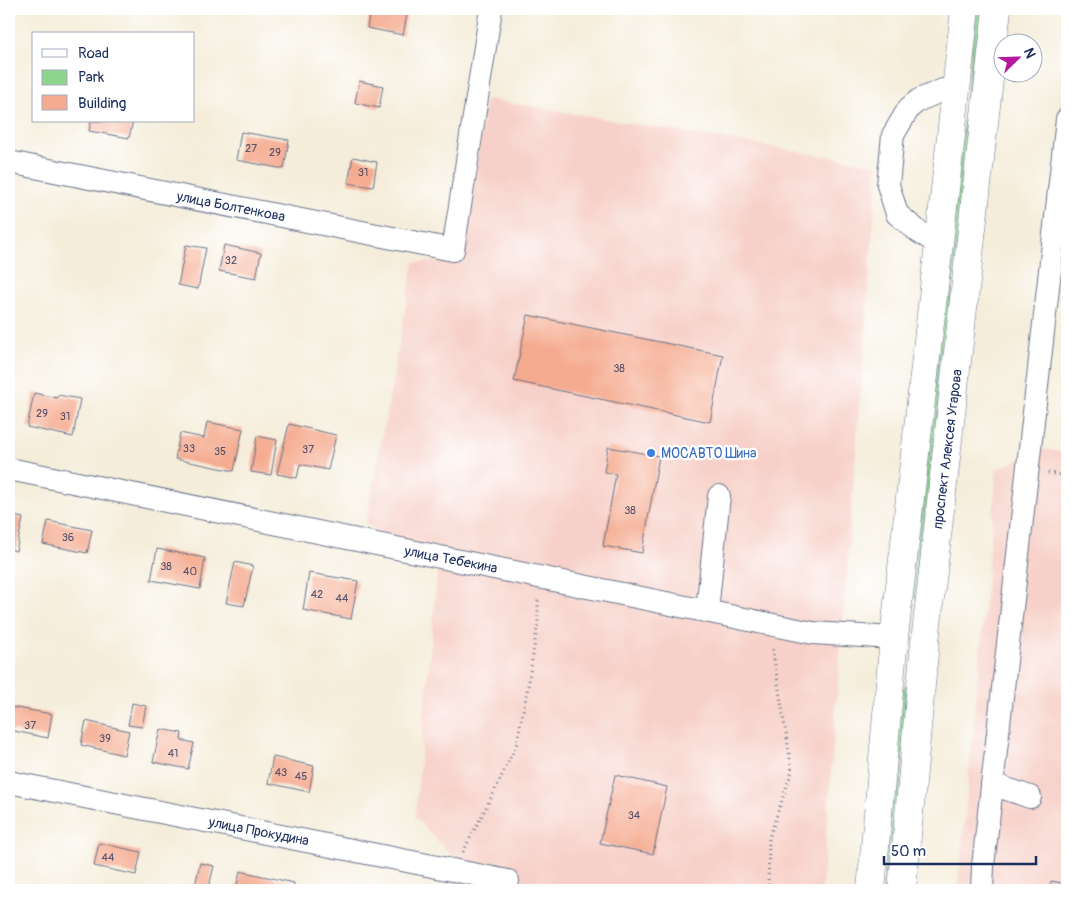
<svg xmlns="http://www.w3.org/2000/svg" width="1076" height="899" viewBox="0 0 1076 899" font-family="Pangolin,sans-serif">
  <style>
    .built { fill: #f7d1c9 }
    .green { fill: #8dd48e; stroke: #548276 }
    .building { fill: #f5ab90 }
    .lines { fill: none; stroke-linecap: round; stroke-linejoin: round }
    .minor-casing { stroke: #677289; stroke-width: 24 }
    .major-casing { stroke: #677289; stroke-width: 29 }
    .path { stroke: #677289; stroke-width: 3; stroke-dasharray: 1 4; stroke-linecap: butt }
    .minor { stroke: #fff; stroke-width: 22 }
    .major { stroke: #fff; stroke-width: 28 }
    .shop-dot { fill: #3f7fe0; stroke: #fff; stroke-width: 2 }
    .labels { text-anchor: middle; stroke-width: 4.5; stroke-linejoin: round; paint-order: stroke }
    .number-label { font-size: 11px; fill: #524e6a }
    .street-label { font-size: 14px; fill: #1b2f5e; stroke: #fff }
    .shop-label { font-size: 14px; fill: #366cbe; stroke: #fff; text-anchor: start }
  </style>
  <rect width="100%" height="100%" fill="#fff"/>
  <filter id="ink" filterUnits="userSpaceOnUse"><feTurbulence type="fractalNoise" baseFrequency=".02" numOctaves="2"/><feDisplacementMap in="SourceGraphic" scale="10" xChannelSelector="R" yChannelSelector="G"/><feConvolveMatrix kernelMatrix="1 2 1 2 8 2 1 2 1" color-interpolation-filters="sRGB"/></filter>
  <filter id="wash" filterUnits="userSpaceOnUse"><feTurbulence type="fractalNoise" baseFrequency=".0096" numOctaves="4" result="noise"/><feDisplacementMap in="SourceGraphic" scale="20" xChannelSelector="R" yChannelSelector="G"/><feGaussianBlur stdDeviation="1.12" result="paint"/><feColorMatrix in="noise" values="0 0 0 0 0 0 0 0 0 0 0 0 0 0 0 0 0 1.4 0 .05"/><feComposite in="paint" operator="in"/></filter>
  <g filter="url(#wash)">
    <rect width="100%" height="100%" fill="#f5edda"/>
    <!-- built -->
    <path class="built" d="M486 99 878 165 822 890H484L415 817 438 565 366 524 414 262 461 263Z
      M1043 449 1067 453V890H959V880L997 469Z"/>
    <!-- green -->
    <path class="green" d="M976 9H985L916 600 912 592Z
      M904 687 908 688 893 890H883L899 694Z"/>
    <g id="blocks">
      <!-- building -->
      <path class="building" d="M370 9H408L403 35 367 28Z
        M359 81 383 86 379 108 355 103Z
        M91 121H133L129 138 89 131Z
        M241 132 289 140 284 169 236 160Z
        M353 157 377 162 373 187 348 183Z
        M186 245 206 248 198 289 178 285Z
        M224 245 261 253 256 278 219 271Z
        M528 315 723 355 710 422 514 381Z
        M34 393 57 398 58 395 80 399 73 437 27 427Z
        M207 422 243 429 234 471 175 459 180 433 204 438Z
        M289 424 336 435 328 470 300 464 297 478 277 474Z
        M257 436 277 440 271 475 251 472Z
        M608 447 659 456 642 553 603 546 616 474 604 472Z
        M9 515 23 518 16 551 9 549Z
        M48 521 92 530 87 553 43 544Z
        M157 549 205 558 200 589 151 580Z
        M235 562 253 566 244 606 226 603Z
        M309 573 358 581 351 619 303 610Z
        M132 703 146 706 142 727 128 725Z
        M11 707 52 714 48 738 9 730V720Z
        M86 721 129 731 124 755 81 745Z
        M160 729 182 733 181 740 194 743 188 769 153 762Z
        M273 757 314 766 309 792 268 783Z
        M615 775 667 787 653 854 600 843Z
        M99 843 141 852 136 875 94 866Z
        M200 863 214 866 208 890H194Z
        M240 871 294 883 293 890H236Z
        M1051 881 1067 884V890H1050Z"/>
    </g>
  </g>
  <g filter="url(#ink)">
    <use href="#blocks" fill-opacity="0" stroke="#677289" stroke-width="1"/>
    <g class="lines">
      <!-- minor casing -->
      <g class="minor-casing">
        <path id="minor" d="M9 162 453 250 491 9
          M939 244 919 232 897 214 888 185 893 135 909 108 919 100 943 90 956 89
          M9 469 813 633 894 638
          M707 611 719 496
          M9 782 508 881
          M992 784 1030 797
          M982 890 983 866 1067 119"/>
      </g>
      <!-- major casing -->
      <g class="major-casing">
        <path id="major" d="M871 890 894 638 939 244 965 9
          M902 890 925 642 997 9"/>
      </g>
      <!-- path -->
      <path class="path" d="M1048 473 1067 476
        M463 852 493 794 516 746 527 692 538 622V597
        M768 890 769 838 792 771 772 646"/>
      <!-- minor -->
      <use href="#minor" class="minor"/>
      <!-- major -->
      <use href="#major" class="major"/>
    </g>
  </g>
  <!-- markers -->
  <circle class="shop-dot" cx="651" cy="453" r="5"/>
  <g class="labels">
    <!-- number labels -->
    <g class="number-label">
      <text x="251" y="152">27</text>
      <text x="275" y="156">29</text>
      <text x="363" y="176">31</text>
      <text x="231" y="264">32</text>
      <text x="619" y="372">38</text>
      <text x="42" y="417">29</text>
      <text x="65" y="420">31</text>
      <text x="189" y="452">33</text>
      <text x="308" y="453">37</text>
      <text x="220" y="455">35</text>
      <text x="630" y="514">38</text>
      <text x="68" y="541">36</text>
      <text x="166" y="570">38</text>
      <text x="190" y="575">40</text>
      <text x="317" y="598">42</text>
      <text x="342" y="602">44</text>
      <text x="30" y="729">37</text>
      <text x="105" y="742">39</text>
      <text x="173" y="757">41</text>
      <text x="281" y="776">43</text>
      <text x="301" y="780">45</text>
      <text x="634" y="819">34</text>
      <text x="108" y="861">44</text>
    </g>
    <!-- street labels -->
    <g class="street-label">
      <text transform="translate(231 206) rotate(11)" y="5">улица Болтенкова</text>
      <text transform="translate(947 449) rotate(-83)" y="5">проспект Алексея Угарова</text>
      <text transform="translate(451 559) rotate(11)" y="5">улица Тебекина</text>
      <text transform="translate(259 831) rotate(11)" y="5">улица Прокудина</text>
    </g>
    <!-- shop labels -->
    <g class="shop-label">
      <text x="661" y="458">МОСАВТО Шина</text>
    </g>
  </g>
  <!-- margin -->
  <rect width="1076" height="899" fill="none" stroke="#fff" stroke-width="30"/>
  <!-- legend -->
  <rect x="32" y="32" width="162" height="90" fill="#ffffff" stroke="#a4acbf"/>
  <rect x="42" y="49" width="25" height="8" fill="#ffffff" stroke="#a4acbf"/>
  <text x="78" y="58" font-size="15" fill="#1b2f5e">Road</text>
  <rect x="42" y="70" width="25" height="15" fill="#8dd48e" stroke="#a4acbf"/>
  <text x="78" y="82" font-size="15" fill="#1b2f5e">Park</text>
  <rect x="42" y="95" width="25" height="15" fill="#f5ab90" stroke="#a4acbf"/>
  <text x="78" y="108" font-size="15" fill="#1b2f5e">Building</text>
  <!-- north arrow -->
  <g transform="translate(1018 58) rotate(67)"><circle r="24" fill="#ffffff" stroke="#a4acbf"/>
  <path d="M0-4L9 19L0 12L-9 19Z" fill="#b5179e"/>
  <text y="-8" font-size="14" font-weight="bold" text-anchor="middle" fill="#1b2f5e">N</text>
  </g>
  <!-- scale -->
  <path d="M884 856v8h152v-8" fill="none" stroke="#1b2f5e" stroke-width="2.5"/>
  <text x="891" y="856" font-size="15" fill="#1b2f5e" stroke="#ffffff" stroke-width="4" paint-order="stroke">50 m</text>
</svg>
